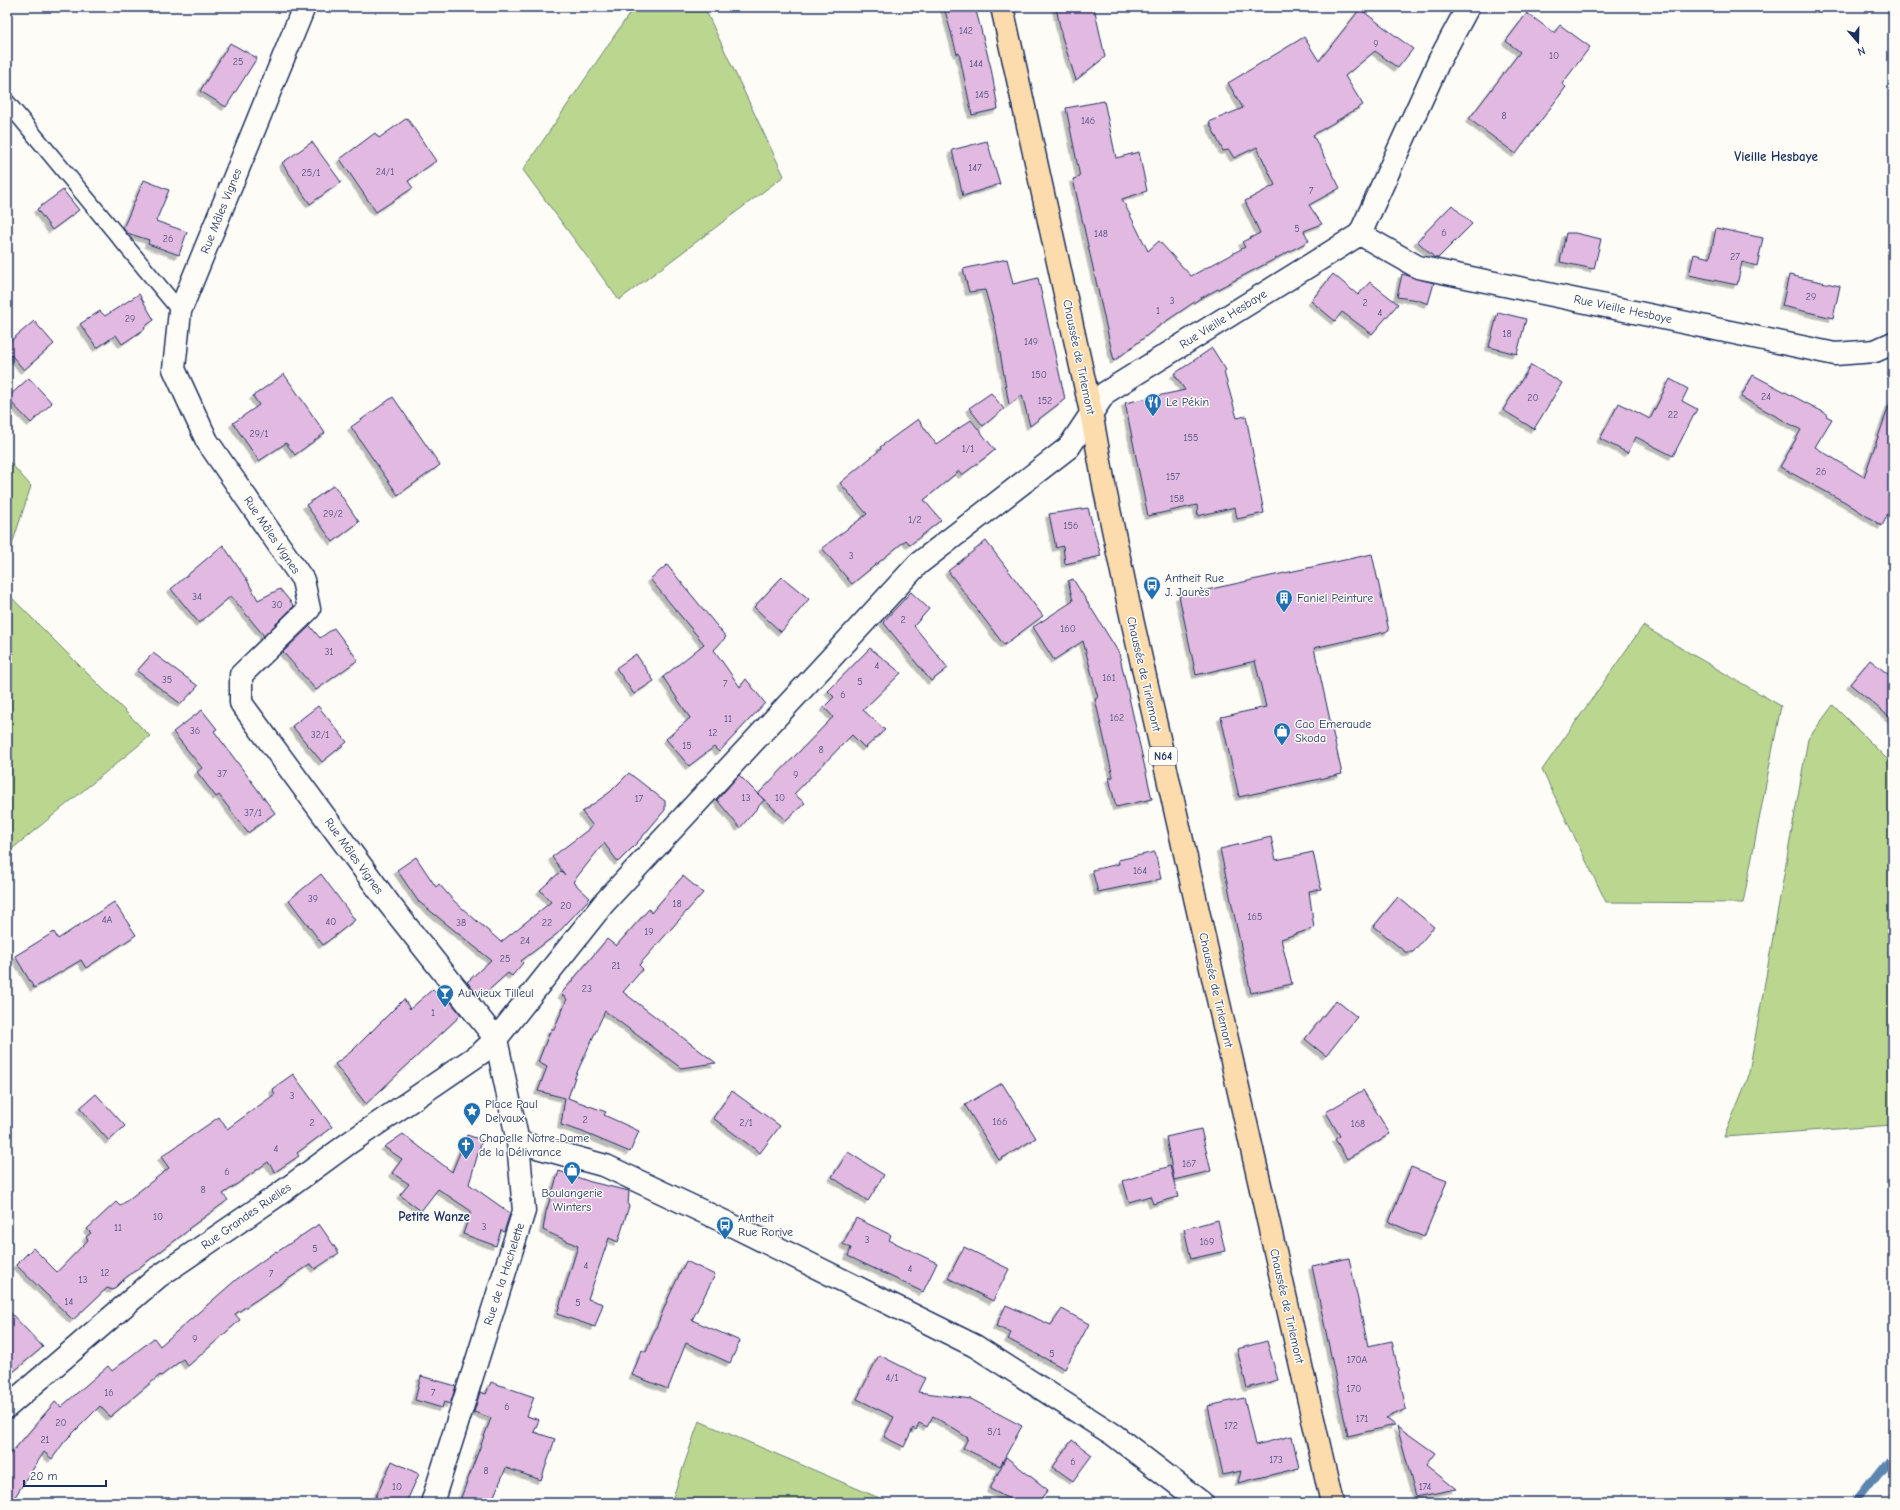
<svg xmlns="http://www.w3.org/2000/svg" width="1900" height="1510" viewBox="0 0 1900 1510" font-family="'Comic Neue',sans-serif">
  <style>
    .green { fill: #bbd78f; stroke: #6b8376 }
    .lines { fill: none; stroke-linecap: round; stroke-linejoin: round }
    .stream { stroke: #5c86b0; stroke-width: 8 }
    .building { fill: #e2b9e1; stroke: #1b2f5e; filter: url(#shadow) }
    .service-casing { stroke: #1b2f5e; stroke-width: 18 }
    .minor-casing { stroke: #1b2f5e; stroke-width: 25 }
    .tertiary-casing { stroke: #1b2f5e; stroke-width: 25 }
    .primary-casing { stroke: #1b2f5e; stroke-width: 25 }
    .service { stroke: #fdfcf7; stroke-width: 15 }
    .minor { stroke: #fdfcf7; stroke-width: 22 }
    .tertiary { stroke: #fdfcf7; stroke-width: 22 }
    .primary { stroke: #fcdcac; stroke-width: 22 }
    .labels { text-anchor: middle; stroke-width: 3; stroke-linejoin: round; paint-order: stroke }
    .number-label { font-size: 10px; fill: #4d527f }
    .shield { fill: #fdfcf7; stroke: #5f6c8c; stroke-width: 1 }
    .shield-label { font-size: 11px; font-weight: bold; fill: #1b2f5e }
    .street-label { font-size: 12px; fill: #1b2f5e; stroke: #fdfcf7 }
    .poi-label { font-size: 12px; fill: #1b2f5e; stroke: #fdfcf7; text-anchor: start }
    .neighbourhood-label { font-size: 13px; font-weight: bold; fill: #1b2f5e; stroke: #fdfcf7 }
  </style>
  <defs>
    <filter id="shadow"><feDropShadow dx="-3.5" dy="3.5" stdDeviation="0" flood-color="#0004"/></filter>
  </defs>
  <rect width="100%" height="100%" fill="#fdfcf7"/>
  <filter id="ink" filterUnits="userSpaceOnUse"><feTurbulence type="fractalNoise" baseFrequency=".025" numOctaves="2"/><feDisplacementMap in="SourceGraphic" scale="8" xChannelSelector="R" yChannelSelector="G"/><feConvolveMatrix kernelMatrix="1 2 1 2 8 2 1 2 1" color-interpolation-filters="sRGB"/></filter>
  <g filter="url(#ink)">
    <!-- green -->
    <path class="green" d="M634 7H704L784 176 619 300 523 170Z
      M7 459 31 486 7 560Z
      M7 593 150 736 7 853Z
      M1643 626 1781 706 1743 903 1606 902 1542 770Z
      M1833 705 1893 765V1125L1724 1137 1748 1078 1808 739Z
      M699 1421 891 1503H671Z"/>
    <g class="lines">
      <!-- stream -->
      <path class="stream" d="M1856 1503 1893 1456"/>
    </g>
    <!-- building -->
    <path class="building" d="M944 7H975L991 68 998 109 972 115 959 53 957 54Z
      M1056 7H1094L1105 57 1076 80 1062 37Z
      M1360 9 1413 49 1398 68 1375 51 1345 76 1363 105 1313 135 1340 188 1309 205 1322 224 1304 231 1309 241 1199 299 1159 326 1114 361 1073 179 1080 177 1066 108 1104 101 1116 158 1139 152 1147 191 1122 199 1148 251 1159 241 1191 276 1245 247 1242 242 1260 233 1245 201 1275 185 1257 147 1234 158 1229 150 1223 151 1209 122 1243 108 1228 83 1304 37 1319 61Z
      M1527 13 1554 33 1560 25 1590 47 1562 84 1566 87 1516 154 1469 119 1520 52 1506 41Z
      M230 43 257 58 226 107 200 91Z
      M407 118 436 161 408 181 413 188 376 212 340 159 375 133 379 138Z
      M987 141 1000 184 963 196 952 150Z
      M312 142 341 182 310 204 282 163Z
      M144 180 169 190 156 221 187 232 179 255 148 244 149 240 127 233 123 228Z
      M63 190 79 210 52 230 37 209Z
      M1452 205 1472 224 1438 258H1435L1417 241Z
      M1716 228 1763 238 1757 266 1742 262 1737 285 1689 275 1694 254 1710 258Z
      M1566 233H1575L1601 239 1594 269 1560 262Z
      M1007 259 1013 284 1038 278 1065 399 1030 426 1022 395 1009 405 996 329 985 290 969 292 963 269Z
      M1333 274 1358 295 1370 282 1398 304 1372 334 1342 312 1335 321 1311 301Z
      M1402 274 1434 283 1428 304 1418 300 1397 297Z
      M1789 275 1840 286 1833 318 1782 306Z
      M139 294 154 320 144 327 145 329 122 344 116 335 97 348 80 324 100 311 105 316Z
      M1498 312 1526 319 1517 354 1489 347Z
      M34 321 54 344 24 370 7 350V344Z
      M1212 348 1226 370 1224 372 1237 418 1246 416 1264 513 1237 519 1235 507 1198 516 1197 505 1148 516 1125 403 1185 390 1174 374Z
      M1531 365 1562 383 1534 429 1503 410Z
      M284 374 325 433 295 455 286 443 259 461 233 423 259 405 253 396Z
      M1753 375 1827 414 1826 416 1832 419 1815 447 1864 477 1890 403 1893 404V504L1882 526 1845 502 1780 467 1801 430 1741 397Z
      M29 378 52 403 31 423 7 398Z
      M1670 379 1688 389 1682 401 1697 409 1673 456 1636 437 1628 453 1600 439 1619 403 1650 419Z
      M991 393 1004 409 983 426 969 408Z
      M393 397 440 465 398 495 351 427Z
      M918 419 936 444 971 420 995 450 962 475 959 471 924 500 941 520 910 545 906 540 852 584 822 548 867 514 840 483 881 449 880 447Z
      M334 485 359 522 333 542 306 505Z
      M1088 508 1101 556 1065 564 1063 546 1056 548 1049 514Z
      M986 541 1043 616 1004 645 948 571Z
      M223 545 247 580 258 600 280 589 294 606 264 636 231 596 199 623 171 589Z
      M1372 554 1389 631 1314 648 1342 774 1239 797 1221 717 1266 707 1255 661 1196 675 1179 596Z
      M667 565 726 637 714 650 740 687 746 679 765 703 719 752 714 747 689 766 666 739 690 718 663 677 704 644 650 579Z
      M782 577 809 599 781 632 754 607Z
      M1073 579 1119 653 1152 799 1116 807 1109 778 1113 777 1095 699 1098 698 1083 641 1054 660 1033 627 1073 601 1068 581Z
      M911 592 929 609 914 626 948 668 931 681 883 622Z
      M310 626 320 638 334 628 358 660 316 690 283 652Z
      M870 648 901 673 863 710 885 730 865 748 852 735 794 794 805 803 786 820 758 794 833 717 824 707 834 697 828 691Z
      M153 653 198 686 181 704 137 671Z
      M636 654 654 681 634 694 616 668Z
      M1870 660 1893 678V720L1850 684Z
      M318 706 347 742 322 762 292 726Z
      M202 710 217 729 214 731 275 813 248 833 219 795 216 797 197 772 202 768 173 732Z
      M629 773 665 801V810L637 843 618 862 604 843 573 882 590 898 557 934 521 961 523 963 512 976 508 973 480 998 467 982 491 960 418 901 397 870 416 857 436 887 439 884 454 901 501 942 551 902 540 890 561 871 565 875 552 857 593 826 582 812 610 792Z
      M739 775 764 800 740 828 717 800Z
      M1271 837 1276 860 1313 852 1321 889 1309 891 1314 928 1281 939 1292 984 1251 993 1220 849Z
      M1155 852 1161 879 1098 892 1092 870 1119 864 1118 860Z
      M321 874 355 920 323 945 289 900Z
      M683 876 703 893 639 965 643 969 623 992 716 1063 681 1068 605 1011 575 1077 568 1098 606 1112 604 1115 639 1131 630 1152 580 1131 561 1125 565 1098 538 1091 547 1067 538 1062 551 1029H554L567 999 561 994 607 939 616 946 649 909 651 913Z
      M1398 897 1434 927 1413 952H1405L1374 926Z
      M114 902 136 935 86 968 81 960 34 988 15 956 54 932 58 939Z
      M433 989 445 1003 449 1000 461 1015 366 1104 335 1064 353 1050 404 999 410 1009Z
      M1336 1000 1357 1017 1326 1056 1305 1039Z
      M293 1074 332 1127 297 1153 299 1156 275 1172 268 1162 223 1194 228 1200 188 1229 189 1230 124 1279 113 1290 107 1288 73 1320 16 1265 33 1248 57 1272 88 1240 86 1237 91 1233 87 1229 116 1202 120 1206 169 1168 161 1157 219 1117 227 1129 275 1094 272 1089Z
      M1002 1083 1036 1138 999 1160 965 1105Z
      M1363 1090 1390 1134 1347 1159 1335 1139 1340 1136 1326 1112Z
      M732 1091 780 1126 760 1153 713 1118Z
      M96 1094 125 1126 109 1141 80 1108Z
      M1201 1129 1211 1171 1174 1180 1166 1137Z
      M403 1134 452 1172 467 1135 482 1140 469 1184 510 1213 504 1232 501 1230 496 1246 463 1234 471 1211 438 1189 421 1211 400 1195 409 1184 392 1173 402 1159 384 1147Z
      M848 1152 884 1175 868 1201 832 1177Z
      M1170 1166 1178 1197 1153 1204 1150 1196 1129 1202 1123 1181Z
      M1411 1167 1447 1181 1424 1237 1389 1222Z
      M559 1171 591 1182 629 1191 628 1205 629 1206 618 1242 609 1238 588 1299 603 1304 595 1327 557 1314 578 1246 543 1230 546 1212Z
      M856 1218 891 1235 889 1240 937 1263 923 1292 848 1256 851 1248 843 1244Z
      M1218 1220 1225 1251 1191 1259 1184 1229Z
      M319 1224 339 1253 315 1269 311 1264 235 1314 240 1320 188 1366 183 1359 161 1376 160 1375 110 1417 100 1406 65 1441 52 1459 44 1452 11 1503H7V1458L55 1402 61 1407 108 1366 112 1371 154 1338 160 1346 237 1279 276 1251 277 1252Z
      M964 1247 1009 1269 993 1301 948 1278Z
      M1349 1258 1368 1346 1392 1341 1406 1409 1386 1418 1395 1425 1348 1436 1312 1266Z
      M686 1261 715 1275 692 1320 740 1341 730 1363 686 1343 668 1389 632 1375 642 1350 646 1352 670 1294Z
      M1006 1305 1051 1325 1062 1309 1089 1324 1065 1369 1008 1339 1011 1333 996 1326Z
      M7 1309 43 1347 7 1377Z
      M1267 1341 1278 1380 1247 1388 1237 1349Z
      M879 1355 925 1378 918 1392 971 1399 1022 1426 1000 1466 963 1448 968 1438 933 1416 927 1427 919 1423 916 1430 913 1428 904 1447 884 1437 894 1417 857 1399Z
      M421 1376 456 1386 450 1404 444 1402 442 1408 415 1400Z
      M491 1382 534 1397 527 1416 539 1420 534 1432 555 1439 541 1480 506 1468 491 1503H459L491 1418 474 1412 480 1392 486 1394Z
      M1244 1398 1255 1445 1292 1436 1299 1468 1238 1483 1241 1471 1223 1475 1208 1406Z
      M1397 1426 1435 1453 1426 1465 1456 1489 1416 1497Z
      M1072 1440 1092 1455 1073 1481 1053 1467Z
      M1006 1457 1048 1490 1037 1503H1017L990 1489Z
      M392 1461 419 1474 406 1503H373Z"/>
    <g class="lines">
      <!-- service casing -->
      <g class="service-casing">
        <path id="service" d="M7 102 180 311"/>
      </g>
      <!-- minor casing -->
      <g class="minor-casing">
        <path id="minor" d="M1360 234 1439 61 1468 7
          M7 1407 158 1277 278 1195 349 1143 481 1053 496 1039 390 905 241 703V675L309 609 303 580 207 441 174 369 180 311 304 7"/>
      </g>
      <!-- tertiary casing -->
      <g class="tertiary-casing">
        <path id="tertiary" d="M518 1142 606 1166 725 1222 975 1346 1114 1435 1202 1503
          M432 1503 524 1211 518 1142 496 1039 604 903 918 564 1069 447 1105 393 1360 234 1418 267 1835 354 1875 351 1893 343"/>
      </g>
      <!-- primary casing -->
      <g class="primary-casing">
        <path id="primary" d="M1002 7 1091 412 1105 490 1129 606 1332 1503"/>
      </g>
      <!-- service -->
      <use href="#service" class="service"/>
      <!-- minor -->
      <use href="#minor" class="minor"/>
      <!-- tertiary -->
      <use href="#tertiary" class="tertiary"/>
      <!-- primary -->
      <use href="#primary" class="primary"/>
    </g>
  </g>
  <!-- icons -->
  <defs>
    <g id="restaurant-pin" transform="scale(0.9)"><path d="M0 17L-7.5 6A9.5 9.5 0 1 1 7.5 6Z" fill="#1f6fb2" stroke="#fdfcf7"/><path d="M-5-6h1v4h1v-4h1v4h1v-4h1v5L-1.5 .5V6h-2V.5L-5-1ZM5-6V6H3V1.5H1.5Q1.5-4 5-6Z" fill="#fff"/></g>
    <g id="bus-pin" transform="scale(0.9)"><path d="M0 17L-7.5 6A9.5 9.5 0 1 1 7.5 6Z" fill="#1f6fb2" stroke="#fdfcf7"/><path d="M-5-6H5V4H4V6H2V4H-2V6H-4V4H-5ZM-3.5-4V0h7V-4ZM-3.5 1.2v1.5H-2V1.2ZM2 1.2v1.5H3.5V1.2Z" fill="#fff"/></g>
    <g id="building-pin" transform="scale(0.9)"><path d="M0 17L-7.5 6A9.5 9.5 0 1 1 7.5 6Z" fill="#1f6fb2" stroke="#fdfcf7"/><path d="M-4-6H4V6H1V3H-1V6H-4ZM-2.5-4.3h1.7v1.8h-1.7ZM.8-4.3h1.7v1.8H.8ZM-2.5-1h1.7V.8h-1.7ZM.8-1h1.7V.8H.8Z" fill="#fff"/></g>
    <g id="shop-pin" transform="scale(0.9)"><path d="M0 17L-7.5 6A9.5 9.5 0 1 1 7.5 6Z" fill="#1f6fb2" stroke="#fdfcf7"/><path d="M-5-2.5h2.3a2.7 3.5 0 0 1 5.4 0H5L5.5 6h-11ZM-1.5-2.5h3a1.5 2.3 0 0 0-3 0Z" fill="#fff"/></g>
    <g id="bar-pin" transform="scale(0.9)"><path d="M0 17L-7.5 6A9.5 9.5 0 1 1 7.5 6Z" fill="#1f6fb2" stroke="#fdfcf7"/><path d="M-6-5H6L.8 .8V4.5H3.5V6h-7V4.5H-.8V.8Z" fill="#fff"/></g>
    <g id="sight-pin" transform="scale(0.9)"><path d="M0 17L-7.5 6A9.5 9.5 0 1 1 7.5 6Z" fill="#1f6fb2" stroke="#fdfcf7"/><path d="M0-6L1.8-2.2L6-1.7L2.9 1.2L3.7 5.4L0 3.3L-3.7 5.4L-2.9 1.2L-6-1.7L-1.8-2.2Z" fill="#fff"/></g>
    <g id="church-pin" transform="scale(0.9)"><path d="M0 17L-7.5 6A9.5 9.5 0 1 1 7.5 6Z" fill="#1f6fb2" stroke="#fdfcf7"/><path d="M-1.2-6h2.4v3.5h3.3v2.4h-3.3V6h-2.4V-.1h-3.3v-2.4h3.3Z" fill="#fff"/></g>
  </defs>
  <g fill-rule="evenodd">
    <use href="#restaurant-pin" x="1153" y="402"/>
    <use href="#bus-pin" x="1152" y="585"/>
    <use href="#building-pin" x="1284" y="598"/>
    <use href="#shop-pin" x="1282" y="731"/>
    <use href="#bar-pin" x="445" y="993"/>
    <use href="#sight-pin" x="472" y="1111"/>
    <use href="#church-pin" x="466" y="1145"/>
    <use href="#shop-pin" x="572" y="1170"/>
    <use href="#bus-pin" x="725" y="1225"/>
  </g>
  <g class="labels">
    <!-- number labels -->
    <g class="number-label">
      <text x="966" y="34">142</text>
      <text x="1376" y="47">9</text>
      <text x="1554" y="59">10</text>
      <text x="238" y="65">25</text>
      <text x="976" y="67">144</text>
      <text x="982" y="98">145</text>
      <text x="1504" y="119">8</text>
      <text x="1088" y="124">146</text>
      <text x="975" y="171">147</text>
      <text x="385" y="175">24/1</text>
      <text x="311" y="176">25/1</text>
      <text x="1311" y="194">7</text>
      <text x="1297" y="232">5</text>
      <text x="1444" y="236">6</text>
      <text x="1101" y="237">148</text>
      <text x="168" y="242">26</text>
      <text x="1735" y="260">27</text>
      <text x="1811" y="300">29</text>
      <text x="1172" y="304">3</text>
      <text x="1365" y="306">2</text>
      <text x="1158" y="314">1</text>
      <text x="1380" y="316">4</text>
      <text x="130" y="322">29</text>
      <text x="1507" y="337">18</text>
      <text x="1031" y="345">149</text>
      <text x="1039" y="378">150</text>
      <text x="1766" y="400">24</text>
      <text x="1533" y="401">20</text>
      <text x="1045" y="404">152</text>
      <text x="1673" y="418">22</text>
      <text x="259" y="437">29/1</text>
      <text x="1191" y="441">155</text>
      <text x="968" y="452">1/1</text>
      <text x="1821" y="475">26</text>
      <text x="1173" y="480">157</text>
      <text x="1177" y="502">158</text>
      <text x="333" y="517">29/2</text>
      <text x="915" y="523">1/2</text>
      <text x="1071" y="529">156</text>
      <text x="851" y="559">3</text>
      <text x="197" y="600">34</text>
      <text x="277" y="608">30</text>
      <text x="903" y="623">2</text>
      <text x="1068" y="632">160</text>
      <text x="329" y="655">31</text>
      <text x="877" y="669">4</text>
      <text x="1109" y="681">161</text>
      <text x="167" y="683">35</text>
      <text x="860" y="685">5</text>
      <text x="725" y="687">7</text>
      <text x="843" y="698">6</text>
      <text x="1117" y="721">162</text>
      <text x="728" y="722">11</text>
      <text x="195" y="734">36</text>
      <text x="713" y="736">12</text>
      <text x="320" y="738">32/1</text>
      <text x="687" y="749">15</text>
      <text x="821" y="753">8</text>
      <text x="222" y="777">37</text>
      <text x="796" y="778">9</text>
      <text x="746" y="801">13</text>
      <text x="780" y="801">10</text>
      <text x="639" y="802">17</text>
      <text x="253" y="816">37/1</text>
      <text x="1140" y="874">164</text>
      <text x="313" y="902">39</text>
      <text x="677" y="907">18</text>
      <text x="566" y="909">20</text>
      <text x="1255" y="920">165</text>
      <text x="107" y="923">4A</text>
      <text x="331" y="925">40</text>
      <text x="461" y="926">38</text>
      <text x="547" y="926">22</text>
      <text x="649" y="935">19</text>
      <text x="525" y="944">24</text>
      <text x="505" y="962">25</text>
      <text x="616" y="969">21</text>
      <text x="587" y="992">23</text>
      <text x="433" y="1016">1</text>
      <text x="292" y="1099">3</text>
      <text x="585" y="1123">2</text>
      <text x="1000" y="1125">166</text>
      <text x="312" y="1126">2</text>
      <text x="746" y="1126">2/1</text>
      <text x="1358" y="1127">168</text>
      <text x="276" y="1152">4</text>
      <text x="1189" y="1167">167</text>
      <text x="227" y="1175">6</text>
      <text x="203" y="1193">8</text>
      <text x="158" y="1220">10</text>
      <text x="484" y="1230">3</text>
      <text x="118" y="1231">11</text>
      <text x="867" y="1243">3</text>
      <text x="1207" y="1245">169</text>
      <text x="315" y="1252">5</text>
      <text x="586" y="1269">4</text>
      <text x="910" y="1272">4</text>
      <text x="105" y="1276">12</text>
      <text x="271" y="1277">7</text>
      <text x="83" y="1283">13</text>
      <text x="69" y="1305">14</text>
      <text x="578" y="1306">5</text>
      <text x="195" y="1342">9</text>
      <text x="1052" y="1357">5</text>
      <text x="1357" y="1363">170A</text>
      <text x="892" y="1381">4/1</text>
      <text x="1354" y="1392">170</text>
      <text x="109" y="1396">16</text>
      <text x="433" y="1396">7</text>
      <text x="507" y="1410">6</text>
      <text x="1362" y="1422">171</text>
      <text x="61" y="1426">20</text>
      <text x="1231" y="1429">172</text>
      <text x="994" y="1435">5/1</text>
      <text x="45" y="1443">21</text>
      <text x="1276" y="1463">173</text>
      <text x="1073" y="1465">6</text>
      <text x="486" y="1474">8</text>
      <text x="397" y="1490">10</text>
      <text x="1425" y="1490">174</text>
    </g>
    <!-- shield labels -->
    <rect class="shield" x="1149" y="747" width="28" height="18" rx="3"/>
    <g class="shield-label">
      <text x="1163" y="760">N64</text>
    </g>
    <!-- street labels -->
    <g class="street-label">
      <text transform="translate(221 211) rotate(-68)" y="4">Rue Mâles Vignes</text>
      <text transform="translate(1623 309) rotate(12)" y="4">Rue Vieille Hesbaye</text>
      <text transform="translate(1223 319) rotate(-32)" y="4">Rue Vieille Hesbaye</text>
      <text transform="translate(1079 357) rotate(78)" y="4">Chaussée de Tirlemont</text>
      <text transform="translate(272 535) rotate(56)" y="4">Rue Mâles Vignes</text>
      <text transform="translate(1144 674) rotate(77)" y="4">Chaussée de Tirlemont</text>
      <text transform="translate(354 856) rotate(54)" y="4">Rue Mâles Vignes</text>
      <text transform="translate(1216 990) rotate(77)" y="4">Chaussée de Tirlemont</text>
      <text transform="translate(246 1216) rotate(-35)" y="4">Rue Grandes Ruelles</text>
      <text transform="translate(504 1274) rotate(-72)" y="4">Rue de la Hachelette</text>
      <text transform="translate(1287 1306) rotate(77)" y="4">Chaussée de Tirlemont</text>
    </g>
    <!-- poi labels -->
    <g class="poi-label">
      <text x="1166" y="406">Le Pékin</text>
      <text x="1165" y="582">Antheit Rue<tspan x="1165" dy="14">J. Jaurès</tspan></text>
      <text x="1297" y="602">Faniel Peinture</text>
      <text x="1295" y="728">Cao Emeraude<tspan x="1295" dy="14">Skoda</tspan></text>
      <text x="458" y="997">Au vieux Tilleul</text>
      <text x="485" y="1108">Place Paul<tspan x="485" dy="14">Delvaux</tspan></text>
      <text x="479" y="1142">Chapelle Notre-Dame<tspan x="479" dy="14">de la Délivrance</tspan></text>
      <text x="572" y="1197" text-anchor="middle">Boulangerie<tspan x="572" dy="14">Winters</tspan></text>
      <text x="738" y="1222">Antheit<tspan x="738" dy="14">Rue Rorive</tspan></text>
    </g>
    <!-- neighbourhood labels -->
    <g class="neighbourhood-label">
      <text x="1776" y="161">Vieille Hesbaye</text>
      <text x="434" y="1221">Petite Wanze</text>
    </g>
  </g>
  <!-- margin -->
  <rect width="1900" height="1510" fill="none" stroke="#fdfcf7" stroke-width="24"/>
  <rect x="12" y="12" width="1876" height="1486" fill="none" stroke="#1b2f5e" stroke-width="1.5" filter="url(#ink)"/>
  <!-- north arrow -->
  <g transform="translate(1858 42) rotate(160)" stroke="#fdfcf7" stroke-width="3" paint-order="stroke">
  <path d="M0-3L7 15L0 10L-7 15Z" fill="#1b2f5e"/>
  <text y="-6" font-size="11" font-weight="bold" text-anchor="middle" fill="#1b2f5e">N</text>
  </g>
  <!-- scale -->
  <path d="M24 1480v6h82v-6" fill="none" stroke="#1b2f5e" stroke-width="2"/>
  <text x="30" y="1480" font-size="12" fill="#1b2f5e" stroke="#fdfcf7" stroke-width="3" paint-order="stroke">20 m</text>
</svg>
